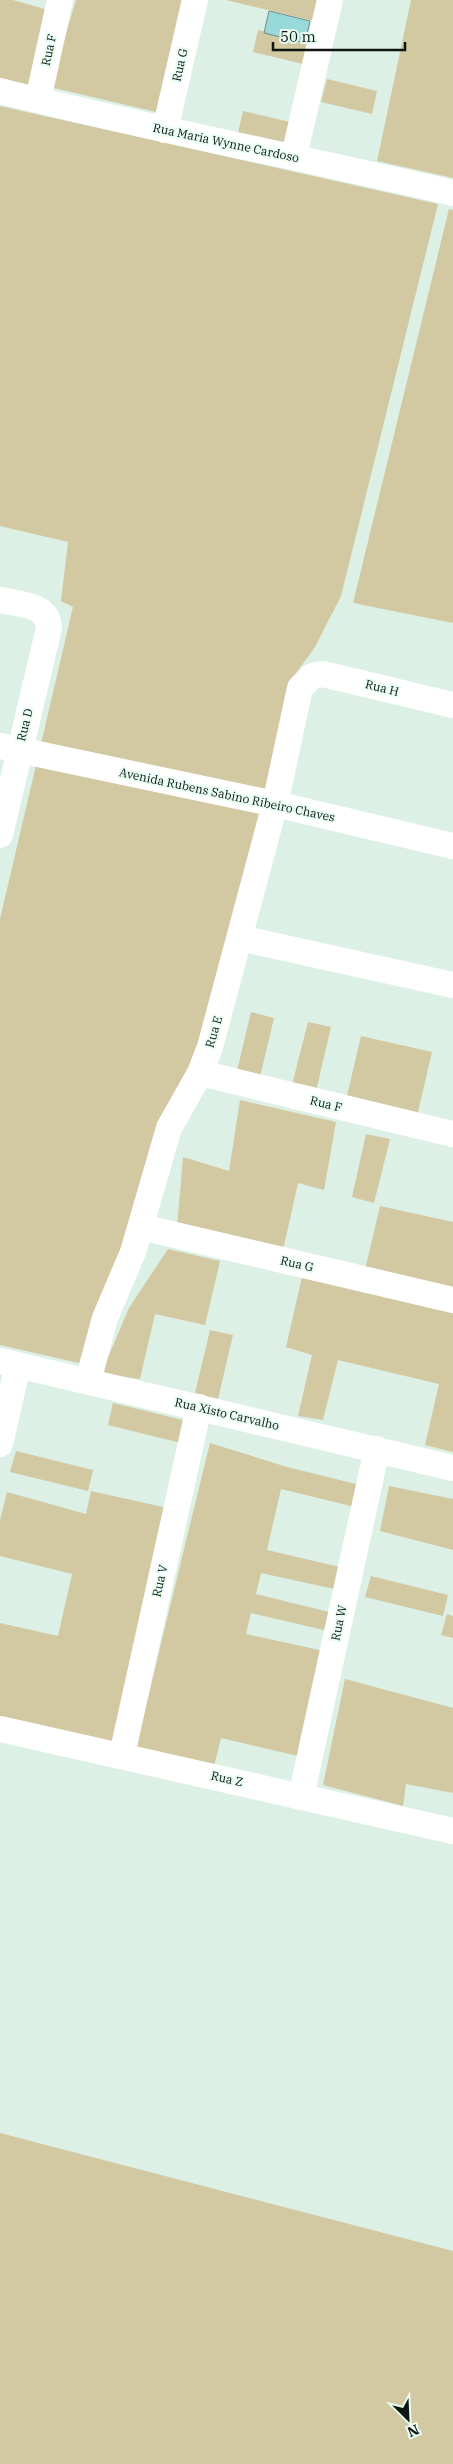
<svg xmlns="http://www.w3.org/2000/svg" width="453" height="2464" viewBox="0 0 453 2464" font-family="'IBM Plex Serif',serif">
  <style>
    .green { fill: #d2c8a2 }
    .building { fill: #98d9d9; stroke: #748b8b }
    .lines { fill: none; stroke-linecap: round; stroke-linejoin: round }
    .minor { stroke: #fff; stroke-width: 26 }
    .labels { text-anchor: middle; stroke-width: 4; stroke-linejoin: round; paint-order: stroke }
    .street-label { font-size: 12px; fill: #0f1612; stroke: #e9fef3 }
  </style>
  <rect width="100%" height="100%" fill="#dcf0e5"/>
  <!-- green -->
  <path class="green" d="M0 0H13L48 10 30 86 0 78Z
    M76 0H184L156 112 50 87Z
    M226 0H319L314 21Z
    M411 0H453V178L377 161Z
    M258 30 309 42 303 64 253 52Z
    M327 79 377 91 372 114 321 102Z
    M0 106 438 204 341 596 315 647 294 676 204 1057 92 1366 0 1345V919L73 607 61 601 68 542 0 526Z
    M243 111 294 123 289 145 238 133Z
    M449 209 453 210V623L353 603Z
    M251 1012 274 1018 259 1081 236 1075Z
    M308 1022 331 1027 316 1091 292 1085Z
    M361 1036 432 1052 417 1116 346 1100Z
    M240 1100 336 1122 324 1190 298 1183 283 1250 177 1227 183 1157 229 1171Z
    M366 1134 390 1139 374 1203 352 1197Z
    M380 1206 453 1222V1290L365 1270Z
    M168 1249 220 1261 205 1325 155 1314 140 1379 101 1374 129 1308Z
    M302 1277 453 1312V1452L425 1445 439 1384 338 1360 323 1420 298 1416 312 1355 286 1347Z
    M210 1330 233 1335 218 1399 195 1393Z
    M113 1403 191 1422 185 1444 108 1425Z
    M210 1443 287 1467 364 1486 359 1508 281 1489 267 1550 344 1568 339 1590 261 1573 256 1594 333 1613 328 1631 251 1613 246 1634 324 1651 302 1757 221 1738 214 1766 135 1750Z
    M16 1451 93 1470 88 1491 10 1472Z
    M389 1486 453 1499V1550L380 1531Z
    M91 1491 172 1509 115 1744 0 1717V1623L58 1636 72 1574 0 1556V1520L7 1492 86 1514Z
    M371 1576 448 1595 443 1616 365 1597Z
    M447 1614 453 1616V1638L441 1635Z
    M345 1679 453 1708V1793L406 1784 403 1806 323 1785Z
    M0 2133 453 2251V2464H0Z"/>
  <!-- building -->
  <path class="building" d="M269 11 310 21 305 43 264 33Z"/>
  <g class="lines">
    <!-- minor -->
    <path class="minor" d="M0 91C150 128 302 158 453 193
      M38 100 60 0
      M165 130 195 0
      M294 156 330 0
      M0 600C18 604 49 604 49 628L0 835
      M0 746 275 804 453 846
      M240 938 453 985
      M200 1073 453 1134
      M141 1227 453 1300
      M0 1361 453 1468
      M88 1381 105 1318 133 1252 169 1128 200 1073 210 1047 275 804 300 688 312 676 323 674 453 705
      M0 1444 18 1365
      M0 1729 453 1831
      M122 1755 199 1407
      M301 1797 377 1449"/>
  </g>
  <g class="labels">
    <!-- street labels -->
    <g class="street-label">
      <text transform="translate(49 50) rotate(-78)" y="4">Rua F</text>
      <text transform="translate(180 65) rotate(-77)" y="4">Rua G</text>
      <text transform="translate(226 143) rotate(12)" y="4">Rua Maria Wynne Cardoso</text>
      <text transform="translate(382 688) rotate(14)" y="4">Rua H</text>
      <text transform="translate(25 725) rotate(-76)" y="4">Rua D</text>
      <text transform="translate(227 795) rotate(12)" y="4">Avenida Rubens Sabino Ribeiro Chaves</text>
      <text transform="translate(214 1032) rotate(-74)" y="4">Rua E</text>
      <text transform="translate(326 1104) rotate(14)" y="4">Rua F</text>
      <text transform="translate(297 1264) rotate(13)" y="4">Rua G</text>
      <text transform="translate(227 1414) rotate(13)" y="4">Rua Xisto Carvalho</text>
      <text transform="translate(160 1581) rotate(-77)" y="4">Rua V</text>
      <text transform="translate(339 1623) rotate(-78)" y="4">Rua W</text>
      <text transform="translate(227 1779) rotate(13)" y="4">Rua Z</text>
    </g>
  </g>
  <!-- north arrow -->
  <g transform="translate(408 2419) rotate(156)" stroke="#e9fef3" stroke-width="4" paint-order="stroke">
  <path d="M0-4L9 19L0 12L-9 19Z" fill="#0f1612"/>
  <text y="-8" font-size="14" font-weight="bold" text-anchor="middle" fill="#0f1612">N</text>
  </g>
  <!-- scale -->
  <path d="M273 42v8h132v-8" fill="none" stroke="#0f1612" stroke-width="2.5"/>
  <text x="280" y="42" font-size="15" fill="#0f1612" stroke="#e9fef3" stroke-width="4" paint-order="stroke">50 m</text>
</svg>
